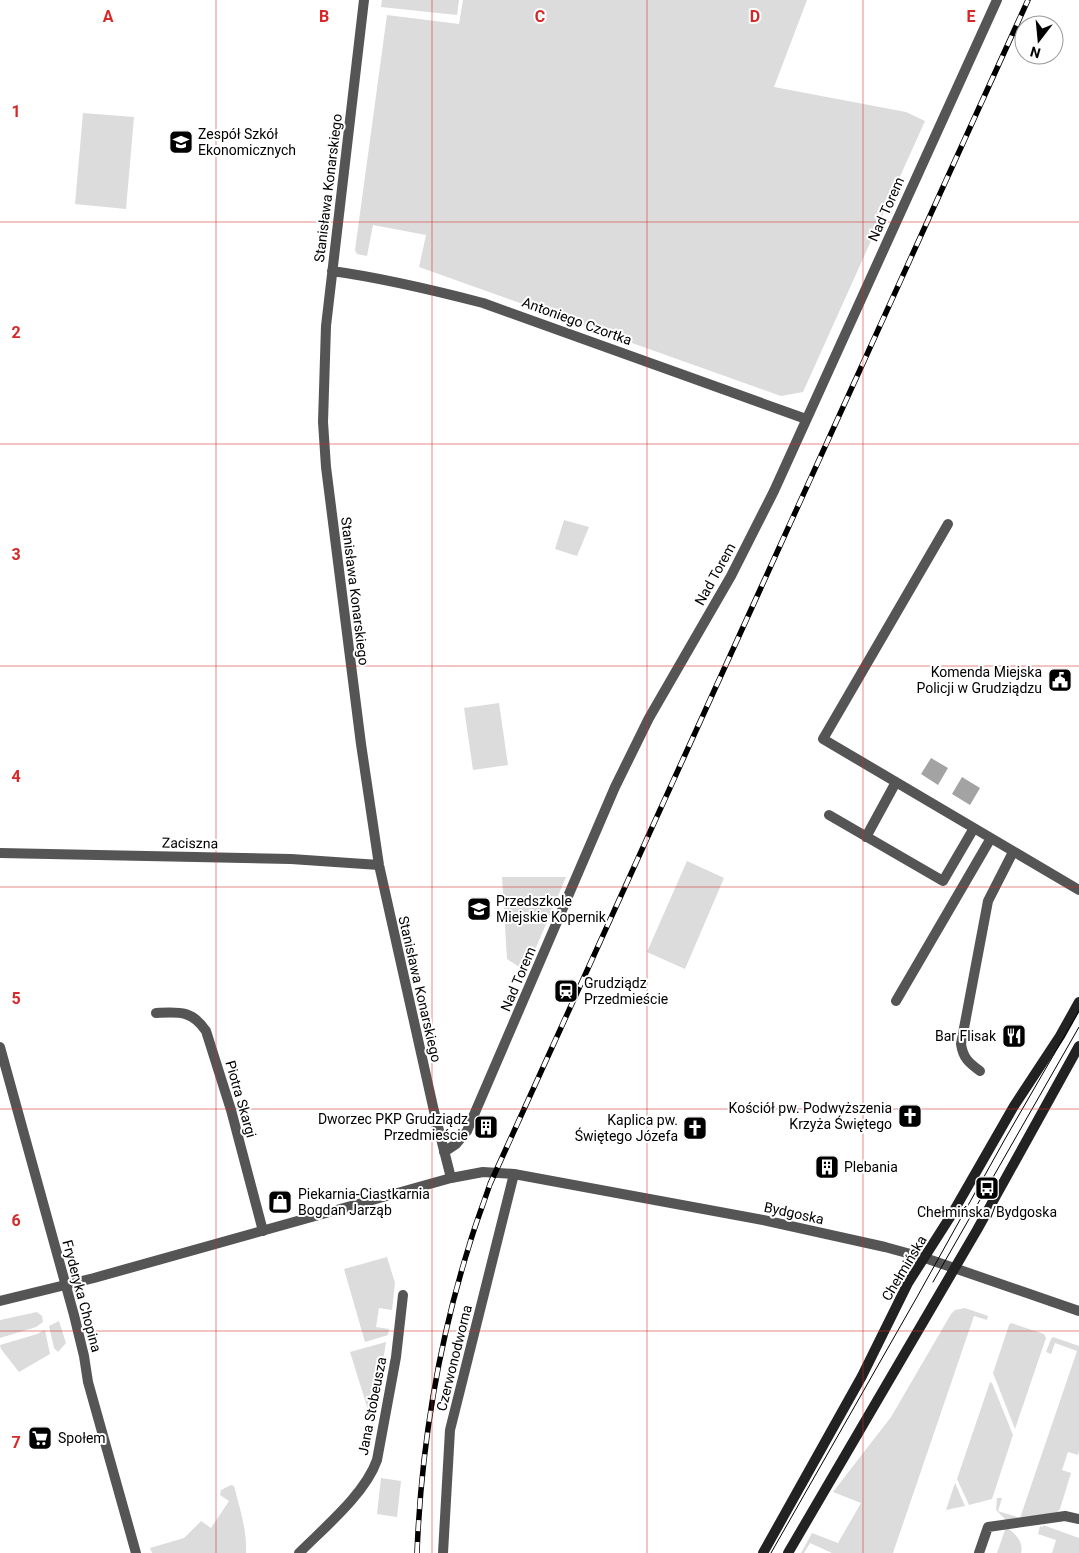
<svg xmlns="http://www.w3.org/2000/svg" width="1079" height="1553" viewBox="0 0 1079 1553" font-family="Roboto,sans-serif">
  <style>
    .green { fill: #dcdcdc }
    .water { fill: #a3a3a3 }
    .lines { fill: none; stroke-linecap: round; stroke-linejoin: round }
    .minor { stroke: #555; stroke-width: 10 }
    .tertiary { stroke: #555; stroke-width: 10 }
    .secondary { stroke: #222; stroke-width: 10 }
    .tram { stroke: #000; stroke-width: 1 }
    .rail-casing { stroke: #000; stroke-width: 5.5 }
    .rail { stroke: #fff; stroke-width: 4; stroke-dasharray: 11; stroke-linecap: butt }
    .grid { fill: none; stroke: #d62828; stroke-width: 1; stroke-opacity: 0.55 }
    .labels { text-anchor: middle; stroke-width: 4; stroke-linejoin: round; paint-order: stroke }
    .poi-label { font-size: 14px; fill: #000; stroke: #fff; text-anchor: start }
    .street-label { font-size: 14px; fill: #000; stroke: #fff }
    .grid-label { font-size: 16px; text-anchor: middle; font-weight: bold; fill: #d62828; stroke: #fff; stroke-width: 4; stroke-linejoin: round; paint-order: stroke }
  </style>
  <rect width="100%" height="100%" fill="#fff"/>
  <!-- green -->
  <path class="green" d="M382 0H459L457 15 381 7Z
    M463 0H807L774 87 906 112 925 121 803 392 781 396 419 267 426 235 373 225 367 256 357 254 355 250 387 15 459 24Z
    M83 113 134 117 126 209 75 204Z
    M564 520 589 527 577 556 555 549Z
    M499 703 508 765 473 770 464 708Z
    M687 861 724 878 685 969 647 952Z
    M502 877H566L526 971 507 959Z
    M387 1257 395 1283 392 1310 379 1308 376 1327 389 1329 388 1335 365 1342 344 1269Z
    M965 1308 988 1316 987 1320 974 1316 893 1553H832L810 1543 804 1553H801L812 1533 838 1543 861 1503 833 1492 891 1417 951 1314 955 1310Z
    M37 1312 42 1316 43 1322 36 1327 0 1338V1320Z
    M59 1321 66 1343 58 1352 54 1348 49 1326Z
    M1011 1323 1044 1334 1046 1338 1015 1429 993 1373 1009 1325Z
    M45 1330 50 1354 19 1372 1 1349 0 1345 37 1334Z
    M1053 1337 1079 1346V1450L1078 1455 1068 1452 1062 1470 1071 1473 1060 1509 1057 1512 1025 1518 1006 1520 996 1510 997 1498H1002L998 1511 1020 1518 1077 1351 1055 1343 1051 1354 1046 1352 1051 1339Z
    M386 1342 373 1426 350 1352Z
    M990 1382 992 1383 1013 1435 992 1499 969 1505 957 1479Z
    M381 1478 401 1481 397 1517 377 1514Z
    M955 1483 965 1506 946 1510Z
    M231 1485 234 1486C240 1509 247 1530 246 1553H152L150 1548 184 1538 201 1521 211 1528 229 1501 220 1495 221 1490Z
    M1043 1525 1079 1538V1553H1052L1056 1540 1038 1534 1040 1526 1043 1527Z
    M1006 1527C1015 1533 1024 1542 1021 1553H997Z"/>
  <!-- water -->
  <path class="water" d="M931 758 948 768 938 785 921 774Z
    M962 777 980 788 970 805 952 794Z"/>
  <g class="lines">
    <!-- minor -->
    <path class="minor" d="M364 0 326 326 323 422 326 467 361 744 379 865 434 1111 451 1178
      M332 271C383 278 433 290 483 303L806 419
      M948 524 823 739 1079 890
      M829 815 943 881 974 828
      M866 837 896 782
      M0 853 291 859 379 865
      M896 1001 991 838
      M156 1013C179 1012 192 1010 206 1031L231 1110 263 1231
      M0 1047 74 1315 84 1356 88 1382 136 1553
      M980 1071C969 1063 963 1058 961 1044L988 901 1013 852
      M444 1152 456 1144 467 1131 615 787 649 718 731 576 774 491 997 0
      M299 1553C325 1527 365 1494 377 1460L396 1357 403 1295
      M443 1553 450 1430 514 1174
      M979 1553 988 1527 1065 1516 1079 1519"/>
    <!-- tertiary -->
    <path class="tertiary" d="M0 1301 94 1278 451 1178 483 1172 514 1174 763 1220 885 1247 925 1258 1079 1311"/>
    <!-- secondary -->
    <path class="secondary" d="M763 1553 862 1376 908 1283 952 1214 1014 1106 1060 1036 1079 1002
      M788 1553 977 1230 1079 1046"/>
    <!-- tram -->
    <path class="tram" d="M933 1282 1079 1027
      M771 1553 917 1297 1005 1139 1079 1011"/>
    <!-- rail casing -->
    <g class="rail-casing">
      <path id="rail" d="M417 1553C421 1449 438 1345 469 1246 475 1225 483 1205 490 1184L1028 0"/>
    </g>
    <!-- rail -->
    <use href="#rail" class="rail"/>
  </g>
  <!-- grid -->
  <path class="grid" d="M216 0V1553M432 0V1553M647 0V1553M863 0V1553M0 222H1079M0 444H1079M0 666H1079M0 887H1079M0 1109H1079M0 1331H1079"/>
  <!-- icons -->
  <defs>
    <g id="school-square" transform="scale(1.25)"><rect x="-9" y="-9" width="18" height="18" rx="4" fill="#000" stroke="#fff"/><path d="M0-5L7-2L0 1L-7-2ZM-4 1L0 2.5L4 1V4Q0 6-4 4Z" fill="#fff"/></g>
    <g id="civic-square" transform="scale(1.25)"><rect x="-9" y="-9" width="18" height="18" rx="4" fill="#000" stroke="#fff"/><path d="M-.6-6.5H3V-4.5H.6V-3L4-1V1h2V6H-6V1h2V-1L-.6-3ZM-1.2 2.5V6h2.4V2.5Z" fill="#fff"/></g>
    <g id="station-square" transform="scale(1.25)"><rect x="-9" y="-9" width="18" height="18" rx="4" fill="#000" stroke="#fff"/><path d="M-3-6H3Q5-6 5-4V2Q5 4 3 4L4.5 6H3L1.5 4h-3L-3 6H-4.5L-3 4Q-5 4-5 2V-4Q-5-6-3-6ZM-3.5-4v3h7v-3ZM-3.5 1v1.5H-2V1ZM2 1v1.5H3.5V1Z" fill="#fff"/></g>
    <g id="restaurant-square" transform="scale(1.25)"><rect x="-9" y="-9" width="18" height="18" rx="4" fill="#000" stroke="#fff"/><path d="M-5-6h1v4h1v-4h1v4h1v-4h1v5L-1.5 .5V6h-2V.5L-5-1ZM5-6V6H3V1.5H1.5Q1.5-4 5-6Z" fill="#fff"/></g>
    <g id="church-square" transform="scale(1.25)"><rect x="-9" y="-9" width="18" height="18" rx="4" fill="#000" stroke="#fff"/><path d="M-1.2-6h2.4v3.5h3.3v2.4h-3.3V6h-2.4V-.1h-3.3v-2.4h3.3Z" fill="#fff"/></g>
    <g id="building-square" transform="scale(1.25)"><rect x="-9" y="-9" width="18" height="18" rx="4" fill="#000" stroke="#fff"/><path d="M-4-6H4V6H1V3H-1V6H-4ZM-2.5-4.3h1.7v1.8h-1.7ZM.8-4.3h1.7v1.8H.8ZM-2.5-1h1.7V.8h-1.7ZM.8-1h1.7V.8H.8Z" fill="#fff"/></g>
    <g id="bus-square" transform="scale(1.25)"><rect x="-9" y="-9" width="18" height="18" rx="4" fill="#000" stroke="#fff"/><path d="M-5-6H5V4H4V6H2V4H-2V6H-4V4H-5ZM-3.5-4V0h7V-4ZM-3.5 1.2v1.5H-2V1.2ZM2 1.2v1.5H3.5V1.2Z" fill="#fff"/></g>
    <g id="shop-square" transform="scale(1.25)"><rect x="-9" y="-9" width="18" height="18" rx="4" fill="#000" stroke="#fff"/><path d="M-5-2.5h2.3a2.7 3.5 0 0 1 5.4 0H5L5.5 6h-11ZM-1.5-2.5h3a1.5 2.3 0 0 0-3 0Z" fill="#fff"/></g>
    <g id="supermarket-square" transform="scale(1.25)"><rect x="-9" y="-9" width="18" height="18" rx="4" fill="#000" stroke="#fff"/><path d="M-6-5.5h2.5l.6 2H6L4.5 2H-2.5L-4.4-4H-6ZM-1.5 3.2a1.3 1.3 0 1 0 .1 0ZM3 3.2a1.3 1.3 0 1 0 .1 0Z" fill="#fff"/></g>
  </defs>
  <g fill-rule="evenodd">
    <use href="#school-square" x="181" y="142"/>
    <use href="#civic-square" x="1060" y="680"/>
    <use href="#school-square" x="479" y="909"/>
    <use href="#station-square" x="566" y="991"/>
    <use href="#restaurant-square" x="1014" y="1036"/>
    <use href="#church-square" x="910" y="1116"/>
    <use href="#building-square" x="486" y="1127"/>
    <use href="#church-square" x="695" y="1128"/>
    <use href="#building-square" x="827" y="1167"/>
    <use href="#bus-square" x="987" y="1188"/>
    <use href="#shop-square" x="280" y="1202"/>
    <use href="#supermarket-square" x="40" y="1438"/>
  </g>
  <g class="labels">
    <!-- poi labels -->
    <g class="poi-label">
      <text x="198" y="139">Zespół Szkół<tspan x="198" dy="16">Ekonomicznych</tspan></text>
      <text x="1042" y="677" text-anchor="end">Komenda Miejska<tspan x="1042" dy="16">Policji w Grudziądzu</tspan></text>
      <text x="496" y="906">Przedszkole<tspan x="496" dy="16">Miejskie Kopernik</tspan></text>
      <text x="584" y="988">Grudziądz<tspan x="584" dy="16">Przedmieście</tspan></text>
      <text x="996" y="1041" text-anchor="end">Bar Flisak</text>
      <text x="892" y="1113" text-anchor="end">Kościół pw. Podwyższenia<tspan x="892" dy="16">Krzyża Świętego</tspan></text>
      <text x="468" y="1124" text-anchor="end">Dworzec PKP Grudziądz<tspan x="468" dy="16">Przedmieście</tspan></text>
      <text x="678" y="1125" text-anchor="end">Kaplica pw.<tspan x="678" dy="16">Świętego Józefa</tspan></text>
      <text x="844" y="1172">Plebania</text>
      <text x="298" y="1199">Piekarnia-Ciastkarnia<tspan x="298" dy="16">Bogdan Jarząb</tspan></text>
      <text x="987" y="1217" text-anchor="middle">Chełmińska/Bydgoska</text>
      <text x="58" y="1443">Społem</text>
    </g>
    <!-- street labels -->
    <g class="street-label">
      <text transform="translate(328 188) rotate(-83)" y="5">Stanisława Konarskiego</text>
      <text transform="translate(886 209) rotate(-66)" y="5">Nad Torem</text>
      <text transform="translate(577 321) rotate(20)" y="5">Antoniego Czortka</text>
      <text transform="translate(715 574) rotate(-61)" y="5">Nad Torem</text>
      <text transform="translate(355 591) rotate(83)" y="5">Stanisława Konarskiego</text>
      <text transform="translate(190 843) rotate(1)" y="5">Zaciszna</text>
      <text transform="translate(518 979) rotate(-67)" y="5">Nad Torem</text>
      <text transform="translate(420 989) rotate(77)" y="5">Stanisława Konarskiego</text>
      <text transform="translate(241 1099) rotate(74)" y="5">Piotra Skargi</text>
      <text transform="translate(794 1213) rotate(12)" y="5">Bydgoska</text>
      <text transform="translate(904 1268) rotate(-59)" y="5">Chełmińska</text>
      <text transform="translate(82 1296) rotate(75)" y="5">Fryderyka Chopina</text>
      <text transform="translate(454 1358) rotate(-76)" y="5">Czerwonodworna</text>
      <text transform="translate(372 1406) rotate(-79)" y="5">Jana Stobeusza</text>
    </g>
  </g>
  <g class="grid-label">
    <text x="108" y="22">A</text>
    <text x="324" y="22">B</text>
    <text x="540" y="22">C</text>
    <text x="755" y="22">D</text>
    <text x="971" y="22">E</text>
    <text x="16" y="117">1</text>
    <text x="16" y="338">2</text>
    <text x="16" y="560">3</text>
    <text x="16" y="782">4</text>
    <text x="16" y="1004">5</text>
    <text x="16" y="1226">6</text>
    <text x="16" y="1448">7</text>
  </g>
  <!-- north arrow -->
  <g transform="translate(1039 40) rotate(196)"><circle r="24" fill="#ffffff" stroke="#999999"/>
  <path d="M0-4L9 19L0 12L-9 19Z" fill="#000000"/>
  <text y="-8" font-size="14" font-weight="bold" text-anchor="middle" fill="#000000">N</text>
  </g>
</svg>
